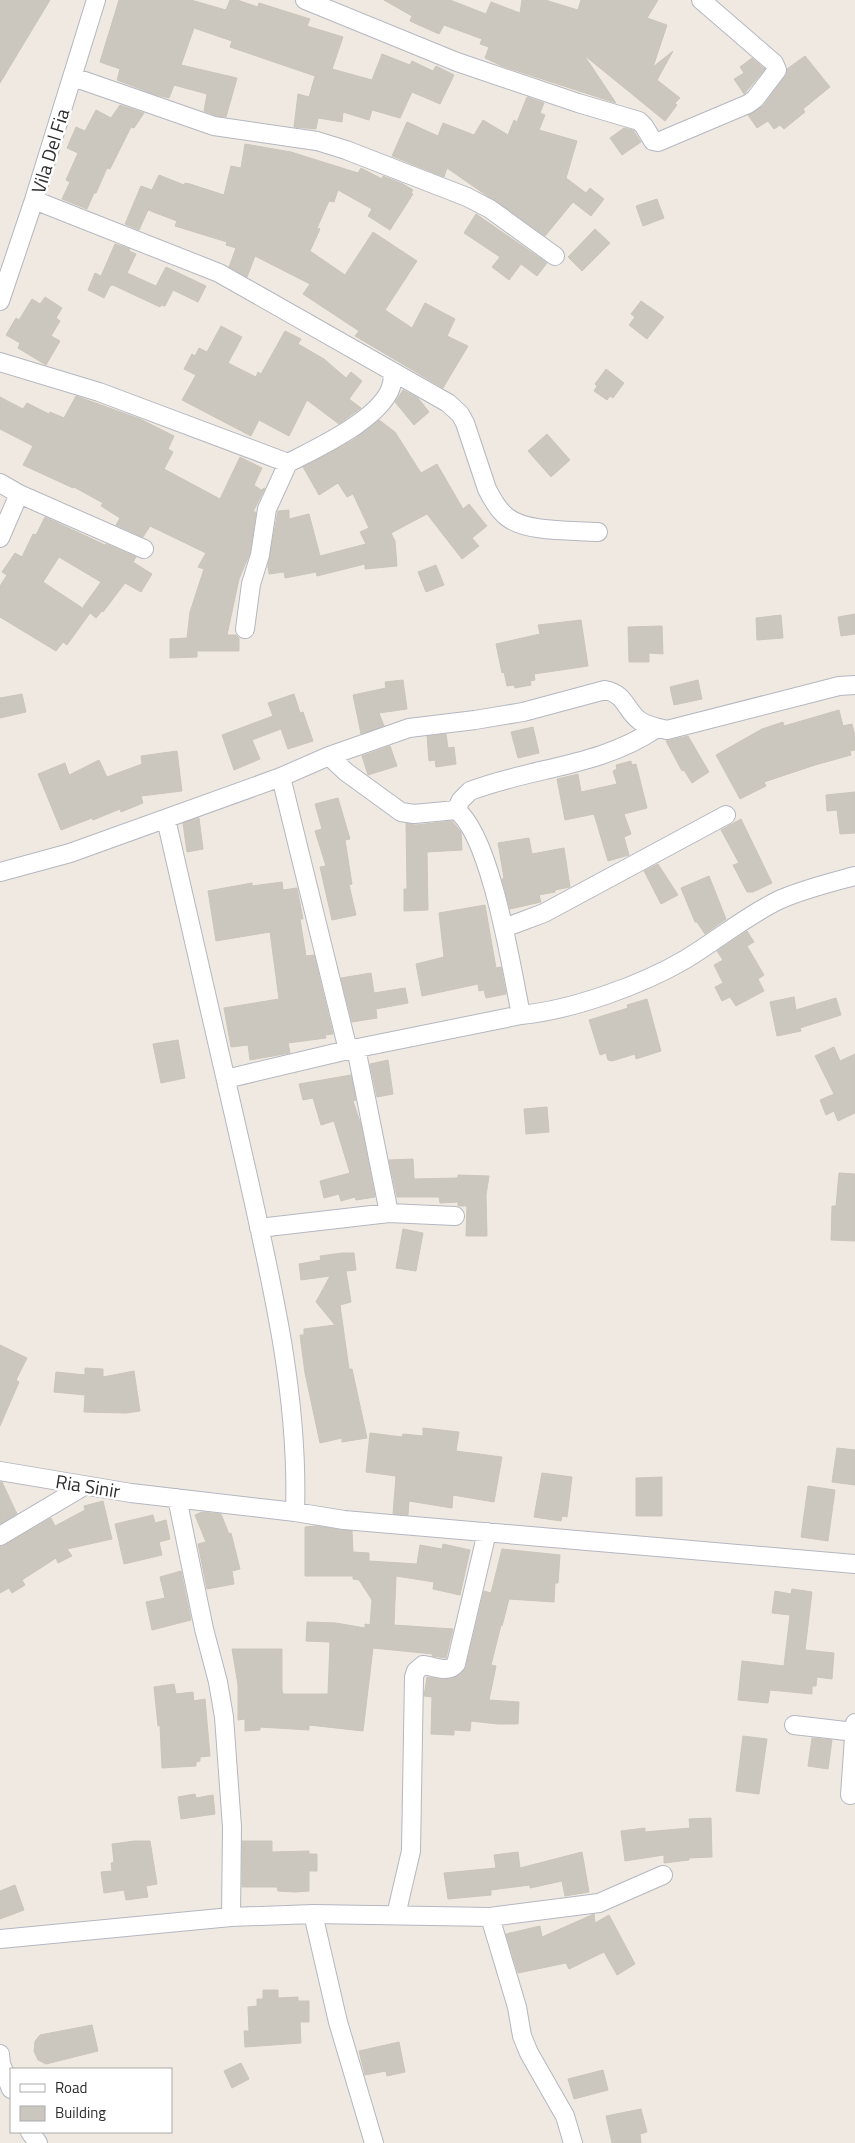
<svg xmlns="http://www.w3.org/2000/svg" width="855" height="2143" viewBox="0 0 855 2143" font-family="'Titillium Web',sans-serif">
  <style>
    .building { fill: #cbc7bf; stroke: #cbc5ba }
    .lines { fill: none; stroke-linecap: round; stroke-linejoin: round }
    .minor-casing { stroke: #b4b7c1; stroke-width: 20 }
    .minor { stroke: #fff; stroke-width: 18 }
    .labels { text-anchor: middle; stroke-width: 5; stroke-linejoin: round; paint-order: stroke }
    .street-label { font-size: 19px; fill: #2e2e2e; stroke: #fff }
  </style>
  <rect width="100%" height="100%" fill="#efe9e1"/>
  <!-- building -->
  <path class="building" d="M0 0H50L0 83Z
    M119 0H191L226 10 230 0H237L258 7 259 3 310 19 307 26 343 37 332 69 372 80 382 54 410 65 412 61 433 71 436 66 454 75 440 104 412 92 400 118 372 110 369 120 343 112 342 122 318 118 316 129 294 127 298 94 309 97 315 76 230 47 232 41 194 28 181 65 237 78 226 117 217 116 204 111 207 94 174 85 169 98 156 95 117 80 120 69 100 62Z
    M384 0H450L486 14 491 2 520 13 522 0H545L578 10 581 0H658L647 18 667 25 653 67 673 51 657 80 680 98 675 103 677 105 665 121 584 55 616 103 502 66 485 58 489 47 480 44 482 39 444 25 439 34 410 21 412 16Z
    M805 56 830 87 803 109 805 112 784 129 780 125 774 129 768 121 757 128 748 115 763 106 785 76 787 69Z
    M752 58 765 69 744 94 734 79 744 73 740 67Z
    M527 97 544 103 540 113 545 115 539 130 577 141 566 178 586 193 590 188 604 199 591 216 573 202 545 236 447 168 444 177 392 156 407 122 438 136 443 123 474 135 483 120 508 135 514 120 517 122Z
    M120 105 144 113 134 128 131 127 110 169 107 168 96 193H94L87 209 62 199 70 182 66 180 78 153 67 148 76 127 85 131 96 110 111 118Z
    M624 128 633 130 641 142 622 155 610 138Z
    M245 144 291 152 358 173 361 168 382 179 383 176 403 184 413 190 411 193 413 194 390 230 368 216 372 209 338 190 334 202 329 201 317 228 320 229 310 251 345 275 373 232 417 261 385 310 412 328 425 303 455 319 447 336 468 346 443 388 355 336 359 331 303 294 310 284 255 256 247 277 229 267 236 248 226 245 227 242 175 226 177 221 148 210 139 230 125 224 141 186 152 190 159 175 184 185 185 183 190 184 224 195 231 166 241 168Z
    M657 199 664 218 643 226 636 206Z
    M476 214 547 263 537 276 521 264 509 280 492 267 500 257 464 233Z
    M595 229 610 243 582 271 568 257Z
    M115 244 130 249 129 251 136 254 127 273 156 286 166 267 206 286 198 302 173 290 165 306 161 305 160 307 113 285 110 286 104 298 88 290 95 273 101 276Z
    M45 297 62 308 56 318 60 321 51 336 60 341 46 365 18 348 20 343 6 335 16 318 19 320 32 299 40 304Z
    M641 301 664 317 647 339 629 325 635 317 631 314Z
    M221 326 242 337 228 363 256 377 258 372 261 374 285 331 301 339 298 344 324 359 346 378 351 372 362 381 349 399 361 408 339 424 307 400 289 436 259 420 251 436 182 400 196 375 184 369 192 354 195 356 199 348 207 352Z
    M606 369 624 383 613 398 610 396 607 400 594 391 597 386 595 384Z
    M403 390 418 398 429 412 414 425 395 402Z
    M76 396 140 419 174 436 168 449 173 452 164 469 220 499 240 457 262 468 254 485 261 490 265 488 253 512H256L250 553 239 579 227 635H236L239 638V651H197V657L170 658V639L187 638 190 612 204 569 198 567 206 553 150 526 143 537 116 525 120 518 101 506 103 503 74 487 73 488 23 465 33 446 0 429V397L23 409 27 403 49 414 50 412 64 418Z
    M379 420 395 432 421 473 437 464 463 509 469 504 487 526 472 538 479 546 462 559 427 514 391 533 395 541 397 566 365 569V564L317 576 316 572 285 578 284 572 269 574 268 566 278 511 289 510V519L309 514 320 556 366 544 360 532 369 528 353 494 347 497 338 483 319 495 303 467 353 440Z
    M547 434 570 460 551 477 528 451Z
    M45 517 105 545 106 544 136 557 133 562 152 574 141 592 125 583 103 612 102 611 96 618 83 607 101 582 59 557 43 582 90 613 67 645 63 642 56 651 0 617V586L7 575 2 572 15 553 22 557 33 534 36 535Z
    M436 565 444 585 426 592 418 572Z
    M855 614V634L841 636 838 617Z
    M781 615 783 638 757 640 756 618Z
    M581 620 588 666 534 674 535 680 530 681 531 685 515 688 514 685 507 686 504 672 502 673 496 644 540 634 538 625Z
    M662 626 663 654 649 653V662H629L628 627Z
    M403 680 407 709 379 713 384 726 361 734 353 695 386 688 385 682Z
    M698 680 702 699 674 705 670 687Z
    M22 694 26 712 0 718V698Z
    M294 694 300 713 303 712 313 741 288 749 281 729 252 740 260 759 234 770 222 735 273 716 268 703Z
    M839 710 843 726 852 724 855 736V750L850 751 851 755 815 765 764 782 766 786 740 799 716 755 762 729 783 722 784 726Z
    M533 727 539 753 518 758 511 732Z
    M446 734 448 748 454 747 456 764 436 767 435 760 429 761 427 736Z
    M688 736 709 772 692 783 684 770 682 771 666 741Z
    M390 746 397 766 368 775 362 756Z
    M177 751 182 791 141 796 143 803 121 812 120 809 93 820 92 818 61 830 38 774 65 763 69 775 99 760 107 777 142 764 141 756Z
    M631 761 632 765 636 764 647 808 624 814 631 834 624 837 629 855 608 861 594 814 565 820 557 779 578 774 581 792 617 784 613 771 617 769 616 765Z
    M855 792V833L840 834 837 810 827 811 826 795Z
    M338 798 350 839 345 840 352 884 349 885 356 915 332 920 320 867 326 866 315 831 322 829 315 804Z
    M199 818 203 849 187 852 183 823Z
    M741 819 772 883 753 892H747L733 865 739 863 721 830Z
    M452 821 461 832 462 850 427 852 428 910 404 911V889H407L406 823 415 825Z
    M529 838 532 854 564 848 570 887 555 890V892L539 895 541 902 510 909 502 879 504 878 498 843Z
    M658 864 678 895 661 904 644 871Z
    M709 876 726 919 705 934 697 922H695L681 888Z
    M282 882 283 890 297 888 303 919H300L306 956 314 955 333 1034 325 1035 326 1038 288 1043 290 1053 250 1060 248 1045 231 1047 224 1008 279 999 270 932 216 941 208 891 252 883V886Z
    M485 905 496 968 501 967 506 994 486 998 484 990 479 991 478 984 422 996 416 964 444 957 439 913Z
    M747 931 754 942 747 946 764 975 758 979 764 991 736 1006 730 997 722 1001 715 987 723 983 714 965 723 960 717 951Z
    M371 973 374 993 405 988 408 1003 376 1009 377 1018 352 1022 341 978Z
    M794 997 796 1010 836 998 841 1015 800 1028 801 1031 777 1036 770 1002Z
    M647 999 661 1051 636 1059 635 1054 612 1061 608 1060 606 1053 600 1055 589 1020 628 1008 627 1005Z
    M178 1040 185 1078 161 1083 153 1044Z
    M834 1047 840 1061 855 1054V1113L838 1121 834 1111 826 1115 820 1100 834 1094 815 1056Z
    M388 1060 393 1094 377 1097 370 1064Z
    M351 1075 356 1100 353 1101 361 1125 375 1197 356 1200 355 1197 341 1201 339 1194 324 1198 320 1181 350 1173 334 1121 321 1125 313 1098 303 1100 299 1084Z
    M547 1107 549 1132 526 1134 524 1109Z
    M413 1159 414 1179 458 1178V1175L489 1176 486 1195 487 1236H466L467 1206H458V1202L440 1203 439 1197H397L389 1160Z
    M839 1173 855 1174V1241L831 1240 832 1206H836Z
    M403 1229 423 1233 416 1271 396 1268Z
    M342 1253H354L356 1270 346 1271 351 1302 340 1305 349 1369H352L367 1438 342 1442V1438L320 1443 305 1373 300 1335H304V1329L335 1325 316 1302 330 1276 301 1280 299 1264 321 1260 320 1256Z
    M0 1345 27 1358 16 1380 19 1382 0 1426Z
    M85 1368 103 1369V1377L134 1371 140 1411 126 1413 84 1412 85 1395 54 1392 56 1372 85 1375Z
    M423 1428 459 1432 456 1451 502 1457 494 1502 453 1495 452 1508 409 1501 408 1515 393 1514 396 1476 366 1472 370 1433 402 1437 403 1434 423 1436Z
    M837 1448 855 1450V1485L832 1482Z
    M542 1473 572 1477 567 1517 562 1516 561 1521 534 1517Z
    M662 1477V1516H636V1478Z
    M0 1482H2L17 1514 0 1524Z
    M808 1486 835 1490 828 1541 801 1537Z
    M103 1501 112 1539 67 1549 72 1556 58 1563 56 1558 22 1580 25 1585 12 1593 9 1588 0 1593V1547L51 1518 55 1526 85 1510 84 1506Z
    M202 1512 221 1514 229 1534 231 1533 240 1569 232 1571 234 1584 207 1589 198 1544 206 1542 195 1515Z
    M153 1515 155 1523 166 1520 170 1539 159 1542 162 1555 124 1564 115 1524Z
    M316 1526 352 1531 353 1552 369 1553V1561L417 1564 420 1545 442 1549 443 1544 470 1550 460 1595 433 1589 434 1582 396 1576 394 1625 453 1629 446 1658 432 1656 433 1654 373 1648 363 1731 309 1725V1730L260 1727V1730L245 1731V1719L238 1720V1685L232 1649H282V1690L283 1694H328L330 1642 306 1641 307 1622 336 1623 365 1628V1624L370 1625 372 1600 359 1580 353 1579V1576H305V1527Z
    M502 1549 560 1555 558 1583H555L554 1602 509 1599 502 1626 501 1625 491 1665 496 1666 489 1700 519 1702 518 1724H498L471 1721 470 1731 454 1730V1735L431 1734 432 1697 424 1696 427 1677 450 1679 460 1675 466 1667 484 1591 491 1593Z
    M181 1571 191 1620 152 1630 146 1602 165 1598 160 1577Z
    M792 1589 812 1592 805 1650 834 1653 832 1679 817 1677 816 1686H812V1694L770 1690 768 1703 738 1700 742 1661 784 1666 790 1615 772 1613 775 1591 791 1594Z
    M174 1684 176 1694 193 1692 194 1701 205 1699 210 1756 200 1757V1761L196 1762V1766L162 1768 160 1725 158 1726 154 1687Z
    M743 1736 767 1739 759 1794 736 1791Z
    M812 1738 832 1740 828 1769 808 1766Z
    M195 1794 196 1798 213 1795 215 1814 181 1819 178 1797Z
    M711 1818 712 1857 689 1858V1860L664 1863V1855L625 1861 621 1831 645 1828V1832L690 1828 689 1819Z
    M135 1841H150L157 1884 146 1886 148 1897 126 1900 124 1890 104 1893 101 1872 112 1871 111 1863 114 1862 112 1844Z
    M242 1841H272V1852L309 1851V1854H317V1871H309V1891L295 1892 278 1891 277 1887H242Z
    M518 1852 520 1868 582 1852 589 1892 565 1896 562 1881 530 1888V1885L491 1890V1895L448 1899 444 1873 496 1868 494 1855Z
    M15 1885 24 1910 0 1919V1891Z
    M594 1914 595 1923 609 1915 635 1964 617 1975 604 1952 569 1969 566 1963 518 1973 506 1934 540 1926 542 1937Z
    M263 1990H278V1998L298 1997V2001H309V2022H300L301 2043 245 2047 244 2031H249L248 2007 257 2006V1999H263Z
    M92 2025 98 2051 46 2064 38 2060 34 2051 35 2041 40 2035Z
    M399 2042 405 2072 387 2076 386 2071 365 2075 359 2051Z
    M241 2063 249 2079 232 2088 224 2071Z
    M603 2070 608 2090 574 2099 568 2079Z
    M641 2109 647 2132 640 2134 641 2143H612L606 2116Z"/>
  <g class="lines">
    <!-- minor casing -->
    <g class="minor-casing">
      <path id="minor" d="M305 0 457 62 578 103 639 121 644 126 653 141 658 142 748 104 755 99 777 70 774 63 701 0
        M73 77 214 126 317 141 346 150 467 197 490 209 555 256
        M34 200 219 273 448 403 460 414 465 423 487 489C492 499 498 510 507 517 527 533 574 530 598 532
        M0 301 34 200 96 0
        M0 362 99 392 288 463C315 449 386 417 392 383 393 380 392 375 392 371
        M0 483 19 494 144 549
        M0 538 19 494
        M245 629 251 584 260 555 267 509 288 463
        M329 756 346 772 401 812 414 814 456 810C491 835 512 971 521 1015
        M281 777 348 1050
        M456 810 461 800 470 791C532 767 600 767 657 728
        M166 819C193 937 220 1055 247 1172 272 1284 299 1397 295 1512
        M0 872 70 853 281 777 329 756 409 728 475 720 523 712 605 690C626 694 625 710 640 721 648 726 658 728 667 730L839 686 855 685
        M504 928 544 913 726 815
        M356 1048 389 1213
        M226 1079 348 1050 521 1015C572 1010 642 985 686 959 717 940 746 916 779 900 804 889 829 883 855 876
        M259 1228 389 1213 455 1216
        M0 1471 131 1493 295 1512 344 1520 855 1564
        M177 1498 204 1629 218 1682 224 1717 232 1827 231 1917
        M0 1536 84 1486
        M794 1725 855 1732
        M850 1795 855 1723
        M313 1914 338 2022 374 2143
        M396 1915 411 1851 414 1677 416 1671 423 1665C434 1666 448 1674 456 1664L487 1532
        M490 1917 517 2007 522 2036 529 2053 565 2116 573 2143
        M0 1939 231 1917 313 1914 490 1917 599 1903 663 1875
        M0 2054 1 2064 11 2089
        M30 2132 38 2143"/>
    </g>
    <!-- minor -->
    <use href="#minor" class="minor"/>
  </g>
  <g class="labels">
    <!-- street labels -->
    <g class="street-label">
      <text transform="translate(50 151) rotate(-73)" y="7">Vila Del Fia</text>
      <text transform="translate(88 1486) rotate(9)" y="7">Ria Sinir</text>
    </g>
  </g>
  <!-- legend -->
  <rect x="10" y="2068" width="162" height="65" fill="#ffffff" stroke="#ababab"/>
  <rect x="20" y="2084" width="25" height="8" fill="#ffffff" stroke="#ababab"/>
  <text x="55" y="2093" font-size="15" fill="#2e2e2e">Road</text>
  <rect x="20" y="2106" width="25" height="15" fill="#cbc7bf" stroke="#ababab"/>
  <text x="55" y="2118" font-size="15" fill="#2e2e2e">Building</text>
</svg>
